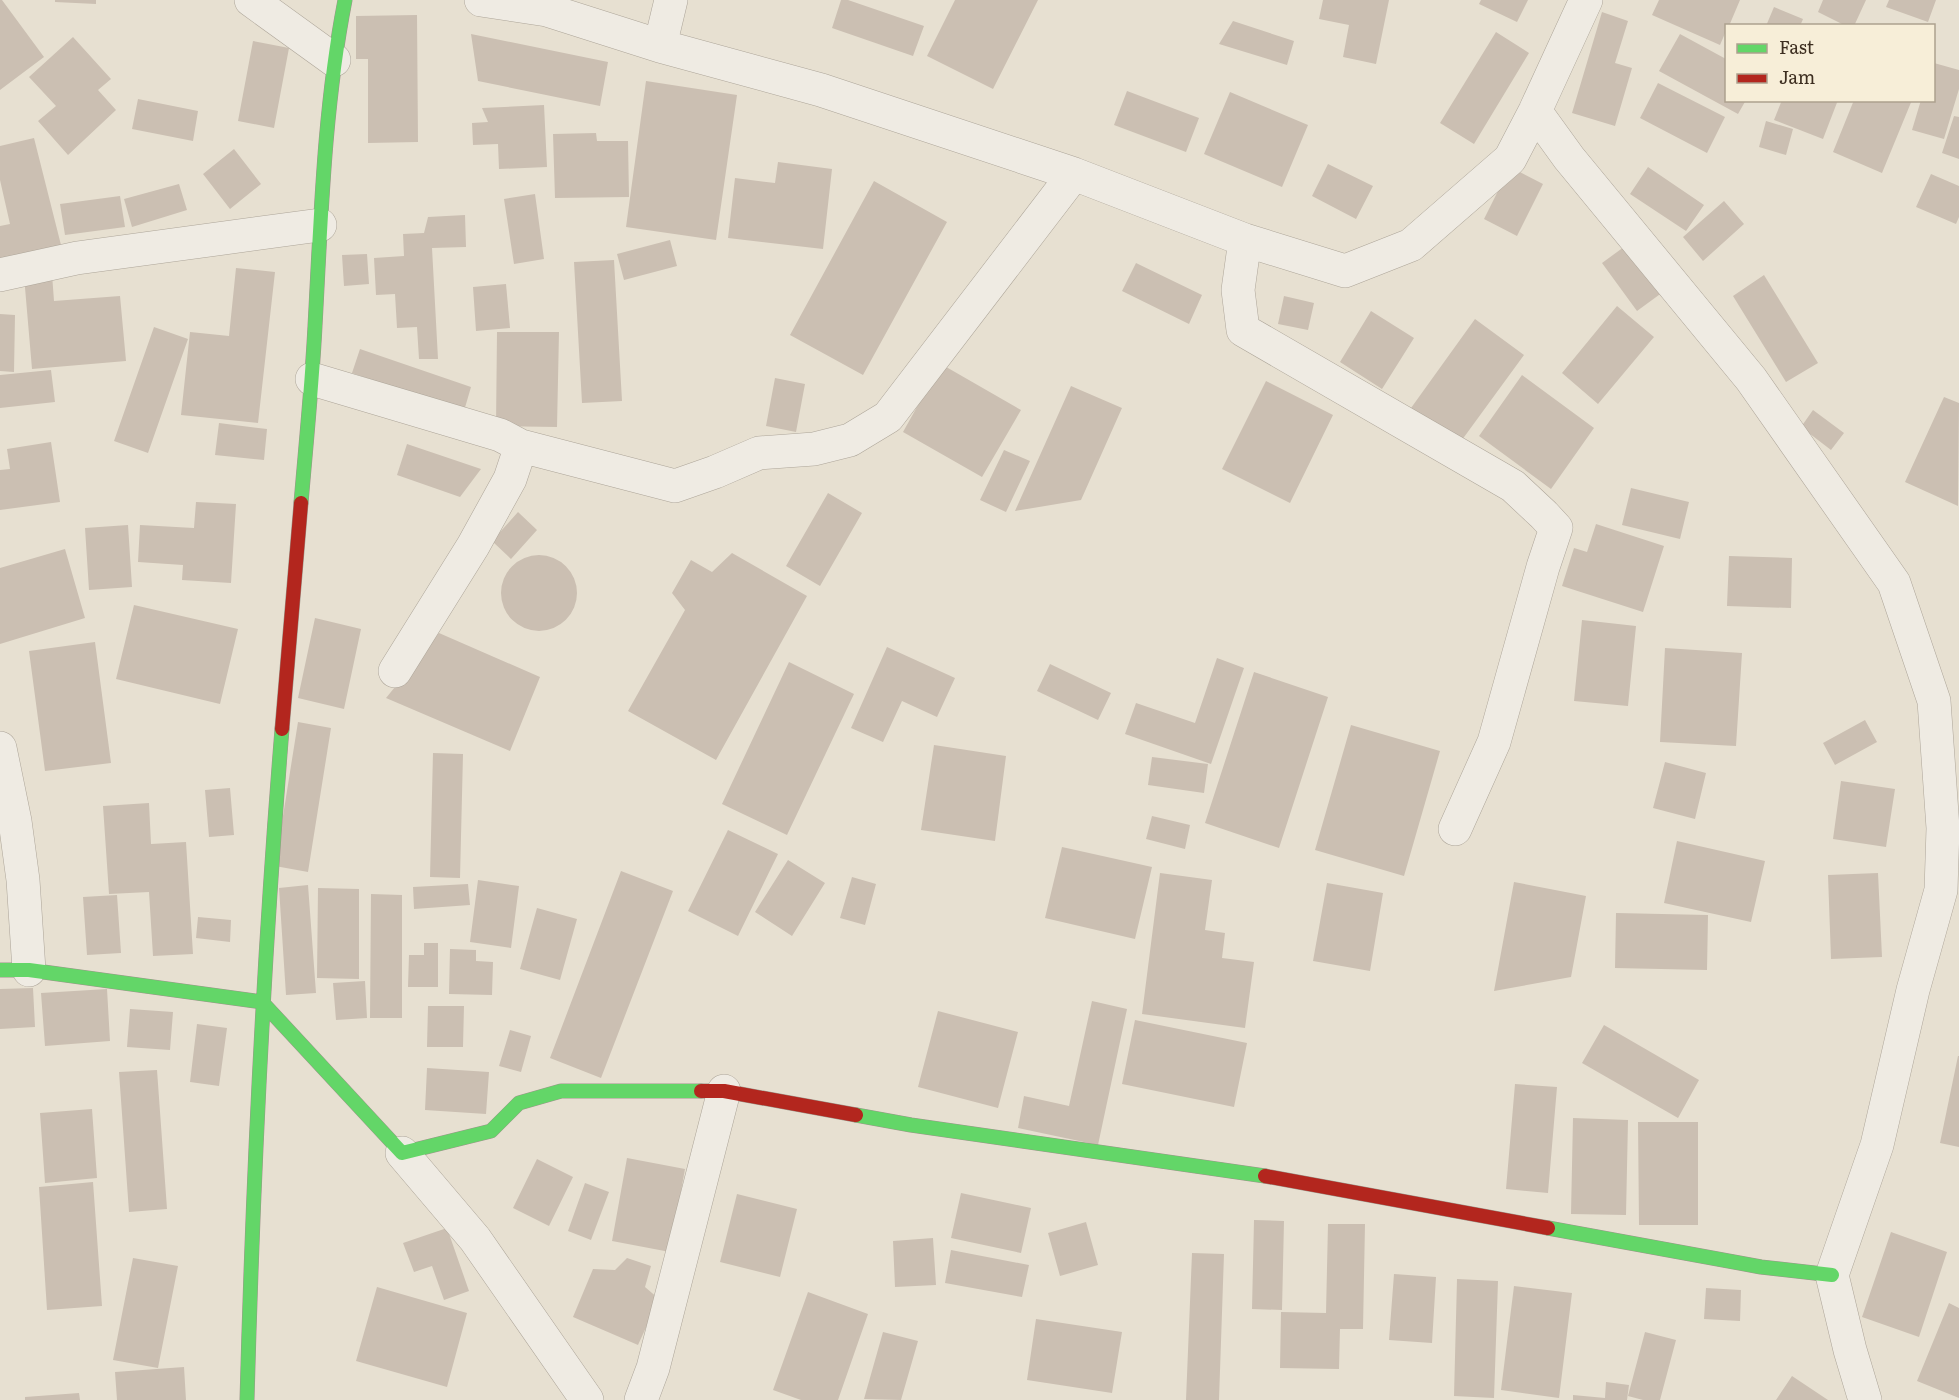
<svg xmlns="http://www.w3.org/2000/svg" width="1959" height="1400" viewBox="0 0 1959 1400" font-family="Literata,serif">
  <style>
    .building { fill: #cbbfb2 }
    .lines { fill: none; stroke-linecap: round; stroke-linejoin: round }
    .street-casing { stroke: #ada599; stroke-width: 34 }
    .fast-casing { stroke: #9c958a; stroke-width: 15 }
    .jam-casing { stroke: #9c958a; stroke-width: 15 }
    .street { stroke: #efebe3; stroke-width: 33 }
    .fast { stroke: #63d668; stroke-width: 14 }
    .jam { stroke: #b3261e; stroke-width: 14 }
  </style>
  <rect width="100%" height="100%" fill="#e7e0d1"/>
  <!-- building -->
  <path class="building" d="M0 0H2L44 57 0 90Z
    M55 0H96V4L55 2Z
    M841 0H848L924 26 913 56 832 28Z
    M955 0H1038L993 89 927 56Z
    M1323 0H1389L1376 64 1343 57 1349 25 1319 19Z
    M1481 0H1528L1517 22 1479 4Z
    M1659 0H1740L1729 26H1726V31L1720 45 1652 15Z
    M1823 0H1866L1854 26H1846L1818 12Z
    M1889 0H1936L1928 22 1886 7Z
    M1774 7 1803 19 1800 26H1766Z
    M1602 12 1628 21 1615 63 1632 68 1615 126 1572 113Z
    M417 15 418 142 368 143V59H356V16Z
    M1233 21 1294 41 1287 65 1219 44Z
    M1496 32 1529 53 1474 144 1440 123Z
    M471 34 608 62 600 106 478 81Z
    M1680 34 1726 59V100H1746L1738 114 1659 71Z
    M73 37 111 79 98 90 116 110 68 155 38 121 56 106 29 77Z
    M253 41 289 48 274 128 238 121Z
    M1934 63 1959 70V89L1944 139 1912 130 1921 100H1934Z
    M646 81 737 95 716 240 626 227Z
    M1658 83 1725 117 1707 153 1640 118Z
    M1127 91 1199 118 1186 152 1114 125Z
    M1230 92 1308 125 1282 187 1204 154Z
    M138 99 198 111 193 141 132 129Z
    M1782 100H1838L1823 139 1774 120Z
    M1854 100H1912L1882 173 1833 152Z
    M544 105 547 167 499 169 498 144 473 145 472 123 488 122 482 108Z
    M1954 116 1959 117V159L1942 153Z
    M1766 121 1793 129 1786 155 1759 147Z
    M596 133 597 141H628L629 197 555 198 553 134Z
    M34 138 61 245 0 260V226L10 224 0 180V146Z
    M234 149 261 184 230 209 203 174Z
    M778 162 832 169 823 249 728 238 735 178 775 183Z
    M1328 164 1373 186 1356 219 1312 196Z
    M1510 167 1543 184 1517 236 1484 219Z
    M1648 167 1704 205 1686 231 1630 194Z
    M1931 174 1959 186V217L1956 224 1916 207Z
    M874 181 947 222 863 375 790 335Z
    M179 184 187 210 132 227 124 199Z
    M535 194 544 259 514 264 504 199Z
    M120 196 125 227 65 235 60 204Z
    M1724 201 1744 224 1703 261 1683 237Z
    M465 215 466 247 432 248 438 359H419L417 327 397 328 395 294 376 295 374 258 404 256 403 234 424 233 428 217Z
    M670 240 677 266 624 280 617 254Z
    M1628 244 1663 292 1637 311 1602 263Z
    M367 254 369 284 344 286 342 255Z
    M614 260 622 401 582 403 574 262Z
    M1136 263 1202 295 1189 324 1122 291Z
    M236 268 275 272 258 423 181 415 190 332 229 336Z
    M52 274 54 301 120 296 126 361 32 369 24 276Z
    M1764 275 1818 363 1786 382 1733 296Z
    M506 284 510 328 476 331 473 287Z
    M1284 296 1314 303 1308 330 1278 324Z
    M1617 306 1654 337 1598 404 1562 373Z
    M1371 311 1414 338 1382 389 1340 362Z
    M0 314 15 315 14 372 0 371Z
    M1475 319 1524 355 1459 444 1411 408Z
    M154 327 188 339 148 453 114 441Z
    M497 332H559L557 427 496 426Z
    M360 349 471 387 464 411 352 373Z
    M941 364 1021 410 982 477 903 432Z
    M51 370 55 402 0 408V375Z
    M1522 375 1594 428 1551 489 1479 436Z
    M775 378 805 384 796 432 766 426Z
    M1266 381 1333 415 1290 503 1222 469Z
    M1071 386 1122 408 1081 500 1015 511Z
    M1944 397 1959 403 1958 506 1905 482Z
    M1813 410 1844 433 1831 450 1801 427Z
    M219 423 267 429 264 460 215 455Z
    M51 442 60 502 0 510V470L10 469 7 449Z
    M407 444 481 469 460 497 397 475Z
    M1004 450 1030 461 1006 512 980 500Z
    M1631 488 1689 502 1680 539 1622 525Z
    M828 493 862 513 820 586 786 566Z
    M196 502 236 504 231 583 182 580 183 565 138 562 140 525 194 528Z
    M518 512 537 530 511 559 492 541Z
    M1596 524 1664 546 1643 612 1562 586 1574 548 1587 552Z
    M128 525 132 587 89 590 85 528Z
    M65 549 85 618 0 644V568Z
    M732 553 807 596 716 760 628 711 685 610 672 593 691 560 712 572Z
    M501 593a38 38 0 1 1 76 0a38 38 0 1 1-76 0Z
    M1729 556 1792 558 1791 608 1727 606Z
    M134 605 238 629 220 704 116 679Z
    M315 618 361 629 344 709 298 698Z
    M1582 620 1636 626 1628 706 1574 701Z
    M439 633 540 677 510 751 386 698Z
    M95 642 111 763 45 771 29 651Z
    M887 647 955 678 937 717 902 701 883 742 851 728Z
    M1665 648 1742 653 1736 746 1660 742Z
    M1217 658 1244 668 1211 764 1125 734 1136 703 1195 723Z
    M789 662 854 694 787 835 722 804Z
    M1050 664 1111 693 1098 720 1037 691Z
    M1254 672 1328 697 1279 848 1205 823Z
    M1865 720 1877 742 1835 765 1823 743Z
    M298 722 331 728 308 872 275 866Z
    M1351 725 1440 751 1404 876 1315 850Z
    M934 745 1006 756 995 841 921 830Z
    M433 753 463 754 460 878 430 877Z
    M1152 757 1208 764 1204 793 1148 785Z
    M1665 762 1706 773 1695 819 1653 808Z
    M1841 781 1895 789 1886 847 1833 839Z
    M230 788 234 835 209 837 205 790Z
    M149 803 151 844 186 842 193 954 153 956 149 892 109 894 103 806Z
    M1152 816 1190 825 1185 849 1146 839Z
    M728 830 778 854 738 936 688 911Z
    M1677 841 1765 861 1751 922 1664 903Z
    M1062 847 1152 867 1135 939 1045 918Z
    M788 860 825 883 792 936 755 912Z
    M621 871 673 891 601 1078 550 1058Z
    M1160 873 1212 880 1205 930 1225 933 1222 958 1254 962 1245 1028 1142 1014Z
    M1878 873 1882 957 1831 959 1828 875Z
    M852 877 876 884 865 925 840 918Z
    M478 880 519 886 511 948 470 942Z
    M1514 882 1586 896 1571 977 1494 991Z
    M1327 883 1383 893 1370 971 1313 961Z
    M468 884 470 905 414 909 413 887Z
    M308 885 316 993 286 995 279 888Z
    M318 888 359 889V979L317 978Z
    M371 894 402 895V1018H370Z
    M117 895 121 953 87 955 83 897Z
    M537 908 577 919 560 980 520 969Z
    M1616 913 1708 915 1707 970 1615 968Z
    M198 917 231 920 230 942 196 938Z
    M424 943H438V987H408L409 955H424Z
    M450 949 476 950V961L493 962 492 995 449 994Z
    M365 981 367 1018 336 1020 333 983Z
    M33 988 35 1027 0 1029V989Z
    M107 989 110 1041 45 1046 41 993Z
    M1092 1001 1127 1009 1098 1145 1018 1128 1024 1096 1069 1106Z
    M428 1006H464L463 1047H427Z
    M130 1009 173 1012 170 1050 127 1047Z
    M938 1011 1018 1032 998 1108 918 1087Z
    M1135 1020 1247 1043 1234 1107 1122 1084Z
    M197 1024 227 1028 219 1086 190 1082Z
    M1604 1025 1699 1080 1678 1118 1582 1063Z
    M510 1030 531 1036 521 1072 499 1066Z
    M1958 1056H1959V1147L1940 1143Z
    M427 1068 489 1072 486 1114 425 1110Z
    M157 1070 167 1209 129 1212 119 1072Z
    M1515 1084 1557 1087 1548 1193 1506 1189Z
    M92 1109 97 1178 45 1183 40 1113Z
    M1573 1118 1628 1120 1626 1215 1571 1214Z
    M1638 1122H1698V1225H1639Z
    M627 1158 685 1169 670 1252 612 1241Z
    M537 1159 573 1177 549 1226 513 1208Z
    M93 1182 102 1306 47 1310 39 1187Z
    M585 1183 609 1192 591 1240 568 1231Z
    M961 1193 1031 1208 1021 1253 951 1238Z
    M737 1194 797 1209 780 1277 720 1262Z
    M1254 1220 1284 1221 1282 1310 1252 1309Z
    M1086 1222 1098 1265 1060 1276 1048 1233Z
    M1328 1224H1365L1363 1329H1340L1339 1369 1280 1368 1281 1312 1326 1313Z
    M447 1228 469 1291 444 1300 432 1266 414 1272 403 1243Z
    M1891 1232 1947 1252 1919 1337 1862 1317Z
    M933 1238 936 1285 895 1287 893 1241Z
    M951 1250 1029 1265 1022 1297 945 1283Z
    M1192 1253 1224 1254 1219 1400H1186Z
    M133 1258 178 1266 158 1368 113 1360Z
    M627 1258 651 1266 645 1287 659 1299 638 1345 573 1317 593 1269 615 1270Z
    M1394 1274 1436 1277 1432 1343 1389 1340Z
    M1457 1279 1498 1281 1494 1398 1454 1396Z
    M1514 1286 1572 1293 1559 1398 1501 1390Z
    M377 1287 467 1313 447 1387 356 1361Z
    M1706 1288 1741 1290 1740 1321 1704 1319Z
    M808 1292 868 1314 838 1400H801L773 1390Z
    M1949 1303 1959 1308V1398L1917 1381Z
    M1036 1319 1122 1332 1112 1393 1027 1380Z
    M883 1332 918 1341 901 1400 864 1399Z
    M1645 1332 1676 1340 1660 1400H1643L1628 1396Z
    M184 1367 186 1400H117L115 1372Z
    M1792 1376 1828 1400H1776Z
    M1606 1382 1629 1385 1627 1400H1573V1395L1605 1398Z
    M79 1393 80 1400H25V1397Z"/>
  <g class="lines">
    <!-- street casing -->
    <g class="street-casing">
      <path id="street" d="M251 0 334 60
        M481 0 547 10 660 46 821 90 1074 174 1245 240 1345 271 1411 245 1510 159 1535 111 1586 0
        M660 46 671 0
        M1535 111 1569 158 1751 379 1894 583 1934 701 1943 828 1941 890 1913 990 1877 1145 1832 1275 1850 1350 1865 1400
        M1245 240 1238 290 1243 330 1513 486 1544 515 1556 528 1543 567 1494 742 1455 829
        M0 275 77 258 320 225
        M312 379 500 435 521 446 510 479 473 546 395 671
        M521 446 675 486 715 472 759 453 814 449 850 440 888 417 1074 174
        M0 748 15 821 23 880 29 970
        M402 1153 475 1239 587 1400
        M641 1400 653 1368 724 1091"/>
    </g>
    <!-- fast casing -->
    <g class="fast-casing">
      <path id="fast" d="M301 503C306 444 312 385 315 326 321 217 324 108 345 0
        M0 970H29L262 1002 402 1153 491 1131 519 1103 561 1091H701
        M856 1115 911 1125 1265 1176
        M1548 1228 1761 1267 1832 1275
        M247 1400C253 1176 264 952 282 729"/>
    </g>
    <!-- jam casing -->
    <g class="jam-casing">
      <path id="jam" d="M282 729 301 503
        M701 1091H724L856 1115
        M1265 1176 1548 1228"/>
    </g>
    <!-- street -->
    <use href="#street" class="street"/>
    <!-- fast -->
    <use href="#fast" class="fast"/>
    <!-- jam -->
    <use href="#jam" class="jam"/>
  </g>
  <!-- legend -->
  <rect x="1725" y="24" width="210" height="78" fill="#f7eed8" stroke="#ada18e" stroke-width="1.5"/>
  <rect x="1737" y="44" width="30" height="9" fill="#63d668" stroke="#ada18e" stroke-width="1.5"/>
  <text x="1779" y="54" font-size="18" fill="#3d2e20">Fast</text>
  <rect x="1737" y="74" width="30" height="9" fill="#b3261e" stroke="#ada18e" stroke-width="1.5"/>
  <text x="1779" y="84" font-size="18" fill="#3d2e20">Jam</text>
</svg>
